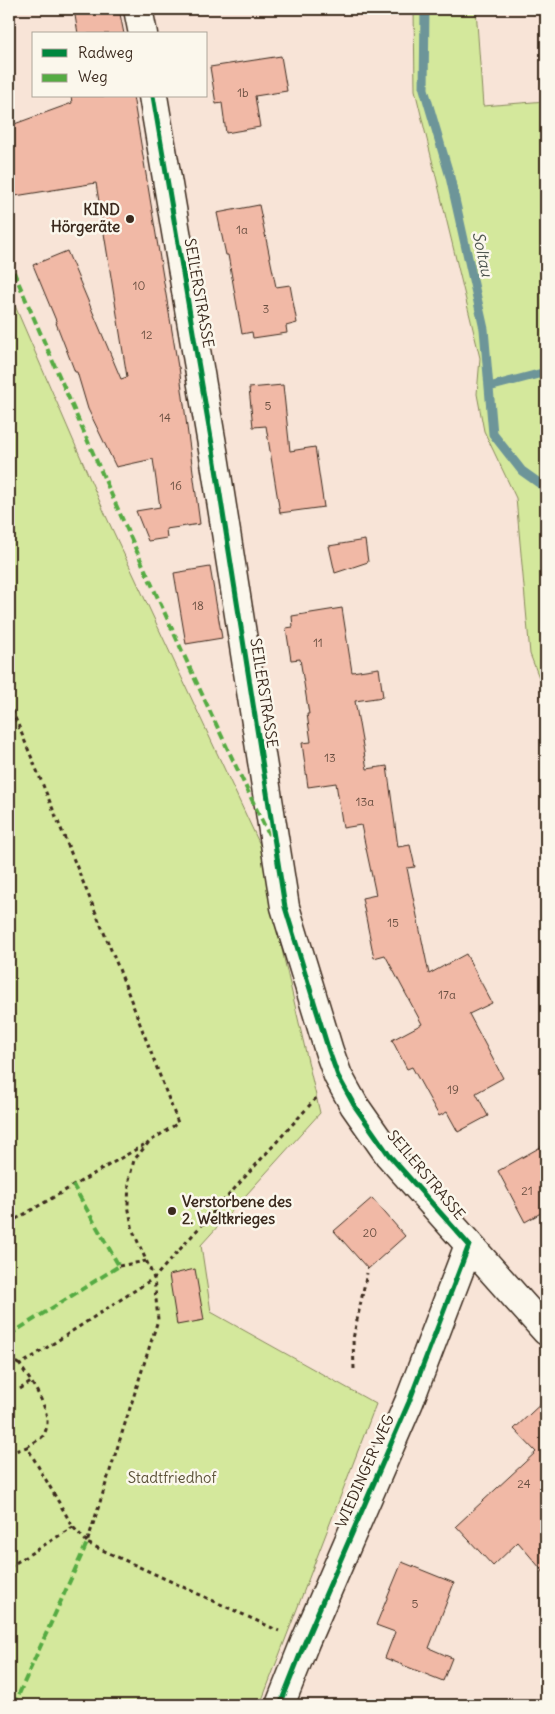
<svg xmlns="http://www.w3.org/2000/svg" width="555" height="1714" viewBox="0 0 555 1714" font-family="Delius,sans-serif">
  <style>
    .green { fill: #d4e89c; stroke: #88895d }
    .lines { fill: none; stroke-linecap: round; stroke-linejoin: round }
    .stream { stroke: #6d9599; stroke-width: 9 }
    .building { fill: #f1b9a6; stroke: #3b2a1e }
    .minor-casing { stroke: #3b2a1e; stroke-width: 31 }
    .path { stroke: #3b2a1e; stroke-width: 3; stroke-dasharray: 4 4; stroke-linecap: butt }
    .minor { stroke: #fbf7ec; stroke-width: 28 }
    .quiet { stroke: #55ab43; stroke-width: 4; stroke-dasharray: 8 4; stroke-linecap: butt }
    .cycleway-casing { stroke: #fbf7ec; stroke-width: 8 }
    .cycleway { stroke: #00873e; stroke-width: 5 }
    .poi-dot { fill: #3b2a1e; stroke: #fbf7ec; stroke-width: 2 }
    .labels { text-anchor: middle; stroke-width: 5; stroke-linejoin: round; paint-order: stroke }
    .number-label { font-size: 12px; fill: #684e40 }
    .poi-label { font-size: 15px; font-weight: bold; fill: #3b2a1e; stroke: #fbf7ec; text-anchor: end }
    .street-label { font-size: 15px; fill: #3b2a1e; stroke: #fbf7ec }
    .park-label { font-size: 15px; fill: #5a5037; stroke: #fbf7ec }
    .water-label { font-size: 16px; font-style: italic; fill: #505751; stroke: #fbf7ec }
  </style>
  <rect width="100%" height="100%" fill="#f8e4d7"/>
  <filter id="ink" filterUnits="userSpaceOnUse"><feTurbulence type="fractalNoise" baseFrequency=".02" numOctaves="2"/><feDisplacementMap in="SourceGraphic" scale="10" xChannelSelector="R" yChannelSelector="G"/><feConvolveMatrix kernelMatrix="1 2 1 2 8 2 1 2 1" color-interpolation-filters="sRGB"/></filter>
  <g filter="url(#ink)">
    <!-- green -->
    <path class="green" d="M414 9H476L483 106 546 101V696L530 654 516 498 484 431 477 394 480 358 415 90Z
      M9 292 106 516 261 847 273 911 320 1113 201 1245 211 1312 376 1404 260 1705H9Z"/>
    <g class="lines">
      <!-- stream -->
      <path class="stream" d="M425 9 424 89 450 177 484 329 493 434 522 471 546 488
        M489 387 546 372"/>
    </g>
    <!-- building -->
    <path class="building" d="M74 9H119L124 34H78Z
      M281 56 287 91 255 96 260 127 226 133 222 103 216 104 210 67Z
      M71 96H133L178 367H179L200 524 166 529 167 538 148 541 136 511 160 507 153 459 116 467 88 409 77 372H75L56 323H57L33 265 67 251 121 379 127 377 96 183 9 197V126L72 103Z
      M259 205 276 287 290 285 297 323 286 326 287 333 253 338 252 332 242 334 228 255H226L217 213Z
      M283 385 290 451 315 447 324 507 280 513 266 426 253 427 249 388Z
      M365 540 368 562 335 573 329 546Z
      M210 567 222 638 186 644 174 573Z
      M342 608 352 672 379 668 383 697 355 701 367 769 387 766 398 847 410 845 415 867 407 868 429 974 466 954 492 1003 469 1014 503 1078 476 1093 488 1116 458 1132 447 1112 439 1116 412 1067 407 1069 392 1040 422 1024 385 955 374 958 362 898 376 895 361 825 343 828 336 783 308 787 302 743 311 742 307 714H309L300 659 291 660 286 628 293 627 292 616Z
      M546 1144V1210L525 1222 498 1171Z
      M372 1198 405 1236 368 1269 334 1231Z
      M195 1269 204 1320 177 1325 169 1275Z
      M546 1399V1575L518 1542 493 1566 456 1526 536 1452 514 1429Z
      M402 1562 454 1583 429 1648 452 1658 443 1681 385 1658 395 1632 376 1625Z"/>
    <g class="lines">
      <!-- minor casing -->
      <g class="minor-casing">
        <path id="minor" d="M138 9 143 34
          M153 96 214 456 285 907 329 1051 338 1076 354 1105 389 1155 546 1331
          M280 1705 305 1642 409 1402 469 1245"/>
      </g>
      <!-- path -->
      <path class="path" d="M9 703 119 969 178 1123 149 1142 134 1160 129 1180 128 1205 133 1231 154 1278 158 1320 87 1543 279 1631
        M9 1223 147 1143
        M119 1266 146 1261
        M9 1358 20 1365
        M354 1369 353 1339 367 1273
        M20 1389 31 1382
        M27 1447C31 1444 39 1440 43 1436 57 1415 31 1382 20 1365L154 1278 318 1096
        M9 1453 27 1447 73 1527 87 1542
        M9 1567 73 1527"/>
      <!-- minor -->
      <use href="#minor" class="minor"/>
      <!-- quiet -->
      <path class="quiet" d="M9 261C93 454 177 646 269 835
        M9 1335 119 1266 73 1185
        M14 1705 87 1543"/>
      <!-- cycleway casing -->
      <g class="cycleway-casing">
        <path id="cycleway" d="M153 96 214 456 285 907 329 1051 338 1076 354 1105 389 1155 469 1245 409 1402 305 1642 280 1705"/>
      </g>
      <!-- cycleway -->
      <use href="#cycleway" class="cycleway"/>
    </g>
  </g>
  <!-- markers -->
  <g class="poi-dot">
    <circle cx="130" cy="219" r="5"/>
    <circle cx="172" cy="1211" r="5"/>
  </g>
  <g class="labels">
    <!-- number labels -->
    <g class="number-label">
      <text x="243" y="97">1b</text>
      <text x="242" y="234">1a</text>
      <text x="139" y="290">10</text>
      <text x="266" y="313">3</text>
      <text x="147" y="339">12</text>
      <text x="268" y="410">5</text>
      <text x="165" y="422">14</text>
      <text x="176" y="490">16</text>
      <text x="198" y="610">18</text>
      <text x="318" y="647">11</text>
      <text x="330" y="762">13</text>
      <text x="365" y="806">13a</text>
      <text x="393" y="927">15</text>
      <text x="447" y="999">17a</text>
      <text x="453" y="1094">19</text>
      <text x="527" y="1195">21</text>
      <text x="370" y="1237">20</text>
      <text x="524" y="1488">24</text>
      <text x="415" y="1608">5</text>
    </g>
    <!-- poi labels -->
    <g class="poi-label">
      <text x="120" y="215">KIND<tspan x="120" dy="17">Hörgeräte</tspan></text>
      <text x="182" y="1207" text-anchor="start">Verstorbene des<tspan x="182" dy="17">2. Weltkrieges</tspan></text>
    </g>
    <!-- street labels -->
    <g class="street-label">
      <text transform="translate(199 293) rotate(80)" y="5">SEILERSTRASSE</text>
      <text transform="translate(264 693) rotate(81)" y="5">SEILERSTRASSE</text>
      <text transform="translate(426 1175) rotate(50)" y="5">SEILERSTRASSE</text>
      <text transform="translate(365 1471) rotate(-66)" y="5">WIEDINGER WEG</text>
    </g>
    <!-- park labels -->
    <g class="park-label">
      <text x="172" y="1483">Stadtfriedhof</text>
    </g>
    <!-- water labels -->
    <g class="water-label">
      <text transform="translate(483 254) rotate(78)" y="6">Soltau</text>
    </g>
  </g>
  <!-- margin -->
  <rect width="555" height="1714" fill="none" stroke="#fbf7ec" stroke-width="30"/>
  <rect x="15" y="15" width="525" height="1684" fill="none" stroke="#3b2a1e" stroke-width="2" filter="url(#ink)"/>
  <!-- legend -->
  <rect x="32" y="32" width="175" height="65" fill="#fbf7ec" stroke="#aea59a"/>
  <rect x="42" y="49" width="25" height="8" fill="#00873e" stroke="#aea59a"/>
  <text x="78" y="58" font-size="15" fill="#3b2a1e">Radweg</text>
  <rect x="42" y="74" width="25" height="8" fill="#55ab43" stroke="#aea59a"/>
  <text x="78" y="82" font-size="15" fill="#3b2a1e">Weg</text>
</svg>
